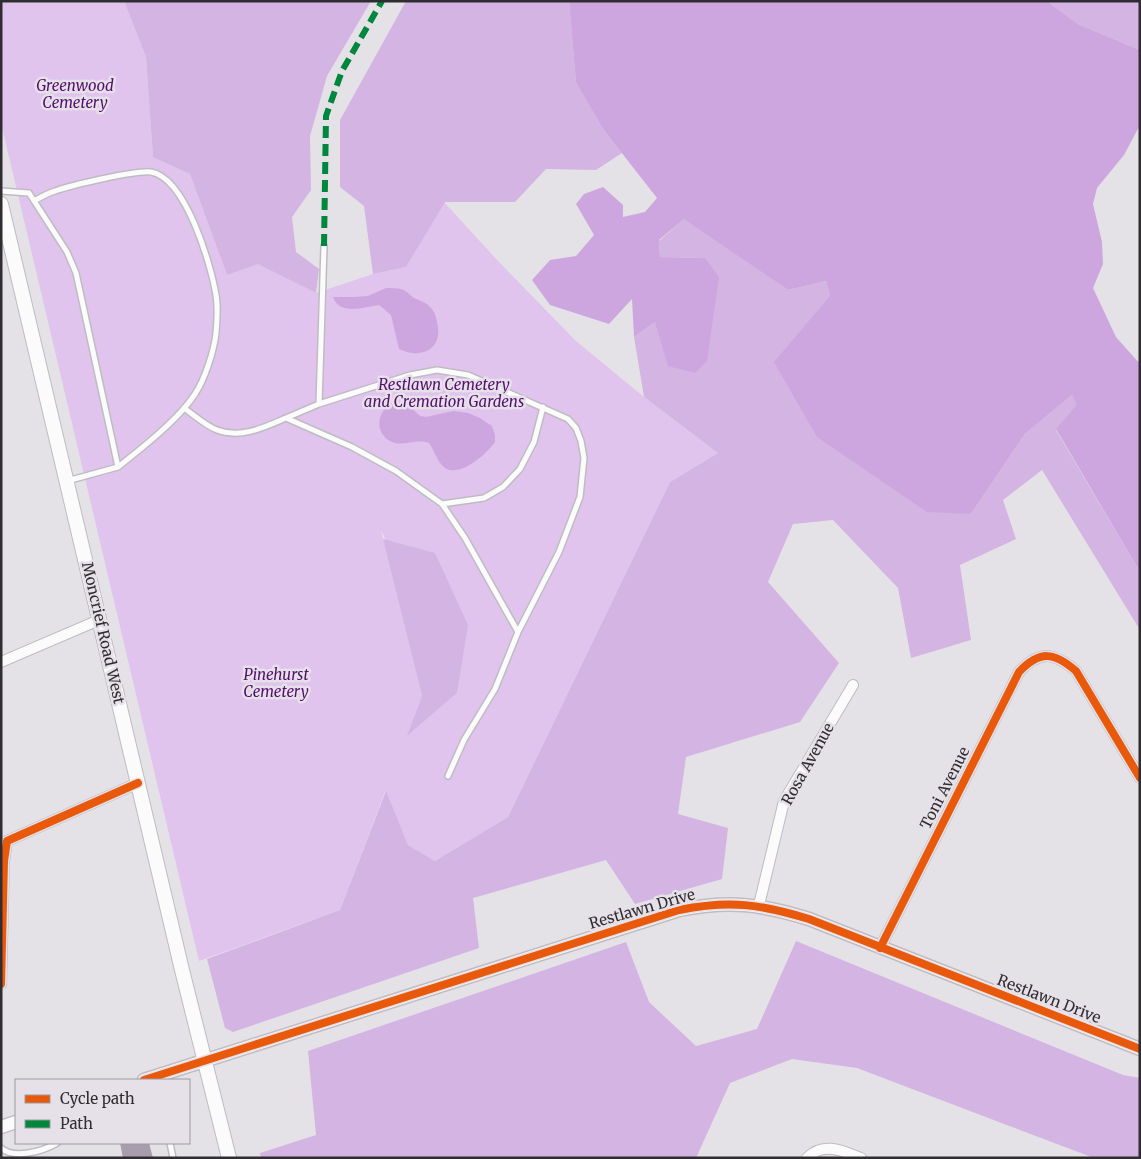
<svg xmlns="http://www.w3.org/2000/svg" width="1141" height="1159" viewBox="0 0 1141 1159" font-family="Merriweather,serif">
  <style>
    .green { fill: #e0c4ee; fill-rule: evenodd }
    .forest { fill: #d3b4e2 }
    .water { fill: #cea6df }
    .building { fill: #a89dad }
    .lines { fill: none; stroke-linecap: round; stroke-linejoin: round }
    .service-casing { stroke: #bebcc0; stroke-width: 8 }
    .minor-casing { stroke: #bebcc0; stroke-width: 12 }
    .tertiary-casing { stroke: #bebcc0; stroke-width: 15 }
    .secondary-casing { stroke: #bebcc0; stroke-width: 16 }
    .service { stroke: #fbfbfb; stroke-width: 5 }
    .minor { stroke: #fbfbfb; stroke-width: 10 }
    .tertiary { stroke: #fbfbfb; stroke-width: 12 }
    .secondary { stroke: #fbfbfb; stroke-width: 14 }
    .quiet { stroke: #00873e; stroke-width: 6; stroke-dasharray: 12 6; stroke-linecap: butt }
    .cycleway-casing { stroke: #e6e1e8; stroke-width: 11 }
    .cycleway { stroke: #e8590c; stroke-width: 8 }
    .labels { text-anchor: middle; stroke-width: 5; stroke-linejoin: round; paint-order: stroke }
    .park-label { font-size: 15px; font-style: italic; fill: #550d6e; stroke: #e6e1e8 }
    .street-label { font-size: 15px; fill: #2f2d30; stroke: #e6e1e8 }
  </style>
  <rect width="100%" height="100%" fill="#e5e2e7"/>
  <!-- green -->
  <path class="green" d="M1 1H124L146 57 153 156 190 174 227 275 258 263 316 293 373 274 406 267 444 202 499 262 576 341 644 397 718 453 670 482 508 817 435 861 408 845 385 792 340 910 199 961 1 123ZM381 530 457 693 408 735 422 696Z"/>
  <!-- forest -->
  <path class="forest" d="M124 1H371L327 76 310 136 311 190 292 217 296 252 319 269 316 293 258 264 227 275 190 174 153 157 146 57Z
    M406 1H569L576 83 603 129 622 153 596 170 546 169 515 202H445L406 267 373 274 364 206 340 187V120Z
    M1047 1H1140V50L1078 24Z
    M685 218 788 290 826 281 830 296 971 514 1025 434 1072 395 1078 405 1056 430 1140 572V630L1042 470 1003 500 1016 539 960 565 971 640 911 658 898 588 833 520 793 524 768 582 839 663 800 722 686 757 678 814 728 828 722 879 635 904 606 860 473 898 479 948 233 1032 225 1028 207 959 340 910 386 791 408 845 435 861 508 817 670 482 718 453 644 397 634 337 655 322 705 258 660 257 659 241Z
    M383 539 435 553 468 625 457 693 407 736 422 696Z
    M796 941 1123 1075 1140 1078V1158H1094L857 1068 792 1059 730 1083 696 1158H261L260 1153 316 1135 308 1051 626 942 649 1002 696 1046 757 1029Z"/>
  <!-- water -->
  <path class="water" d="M569 1H1047L1078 24 1140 50V125L1124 155 1097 188 1093 204 1102 242 1103 264 1093 288 1116 337 1140 364V572L1056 429 1077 405 1072 395 1025 434 971 514 927 512 817 437 774 362 830 296 826 281 788 290 684 219 659 240 660 257 705 258 719 277 707 361 695 373 668 366 655 322 634 337 632 299 609 324 550 305 532 280 550 260 576 256 594 235 576 204 584 194 603 187 623 205V217L645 212 657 198 603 129 576 83Z
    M386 288C391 288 397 288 401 289 406 290 410 295 414 298 421 301 426 302 431 308 435 312 436 317 437 322 444 349 422 360 399 349L391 315 379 305C365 307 339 316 333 297H353L368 296Z
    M397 401 407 404 420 416 426 417 453 411 468 413 480 418 492 426 495 435V442C487 454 455 483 441 464 436 458 434 450 429 443 415 438 402 448 390 441 373 432 377 407 397 401Z"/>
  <!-- building -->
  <path class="building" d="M120 1143H149L153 1158H123Z"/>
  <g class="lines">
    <!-- service casing -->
    <g class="service-casing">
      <path id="service" d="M1 191 29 193 67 252 76 273 118 467 67 481
        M34 201C41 197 48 193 55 191 72 185 136 170 151 172 186 178 211 265 216 295 218 306 217 322 216 333 214 351 205 379 195 394 179 419 142 448 118 467
        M324 246 319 404 410 375 437 370 468 375 568 419 576 428 581 441 584 458 580 497 559 552 518 632 495 689 464 740 448 776
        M319 404 286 418 352 447 396 471 442 504 465 538 518 632
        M184 408C194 415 206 426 217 430 241 439 265 427 286 418
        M442 504 484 498 503 487 520 469 534 442 543 407
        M170 1143 173 1158
        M1 1148C13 1159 42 1152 57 1143"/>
    </g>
    <!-- minor casing -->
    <g class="minor-casing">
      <path id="minor" d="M1 662 99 620
        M759 905 784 801 853 685
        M880 948 1019 672C1040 650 1054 652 1076 671L1140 778
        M1 984 4 861 7 841 138 783
        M807 1158C823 1141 843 1151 861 1158"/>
    </g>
    <!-- tertiary casing -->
    <g class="tertiary-casing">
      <path id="tertiary" d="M144 1080 679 910C730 900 760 904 809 919L1140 1049
        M1 1127 16 1122"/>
    </g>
    <!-- secondary casing -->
    <g class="secondary-casing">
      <path id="secondary" d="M1 204 182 970 229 1158"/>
    </g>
    <!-- service -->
    <use href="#service" class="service"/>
    <!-- minor -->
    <use href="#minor" class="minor"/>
    <!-- tertiary -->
    <use href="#tertiary" class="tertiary"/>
    <!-- secondary -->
    <use href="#secondary" class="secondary"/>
    <!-- quiet -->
    <path class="quiet" d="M324 246 326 116 342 71 382 1"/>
    <!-- cycleway casing -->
    <g class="cycleway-casing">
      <path id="cycleway" d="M880 948 1019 672C1040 650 1054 652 1076 671L1140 778
        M1 984 4 861 7 841 138 783
        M144 1080 679 910C730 900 760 904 809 919L1140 1049"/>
    </g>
    <!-- cycleway -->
    <use href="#cycleway" class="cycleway"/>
  </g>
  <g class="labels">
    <!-- park labels -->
    <g class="park-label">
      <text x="75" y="91">Greenwood<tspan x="75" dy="17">Cemetery</tspan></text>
      <text x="444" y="390">Restlawn Cemetery<tspan x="444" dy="17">and Cremation Gardens</tspan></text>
      <text x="276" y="680">Pinehurst<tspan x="276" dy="17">Cemetery</tspan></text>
    </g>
    <!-- street labels -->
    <g class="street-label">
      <text transform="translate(103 633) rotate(77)" y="5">Moncrief Road West</text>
      <text transform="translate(808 764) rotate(-61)" y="5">Rosa Avenue</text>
      <text transform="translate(945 788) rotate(-63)" y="5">Toni Avenue</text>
      <text transform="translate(642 909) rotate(-16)" y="5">Restlawn Drive</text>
      <text transform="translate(1049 999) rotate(21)" y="5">Restlawn Drive</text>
    </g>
  </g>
  <!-- border -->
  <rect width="1141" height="1159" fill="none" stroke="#2f2d30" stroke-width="5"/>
  <!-- legend -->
  <rect x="15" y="1079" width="175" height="65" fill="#e6e1e8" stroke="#9d999e"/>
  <rect x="25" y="1095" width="25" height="8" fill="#e8590c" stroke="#9d999e"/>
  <text x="60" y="1104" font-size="15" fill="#2f2d30">Cycle path</text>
  <rect x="25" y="1120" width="25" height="8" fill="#00873e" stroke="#9d999e"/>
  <text x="60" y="1129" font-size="15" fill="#2f2d30">Path</text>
</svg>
